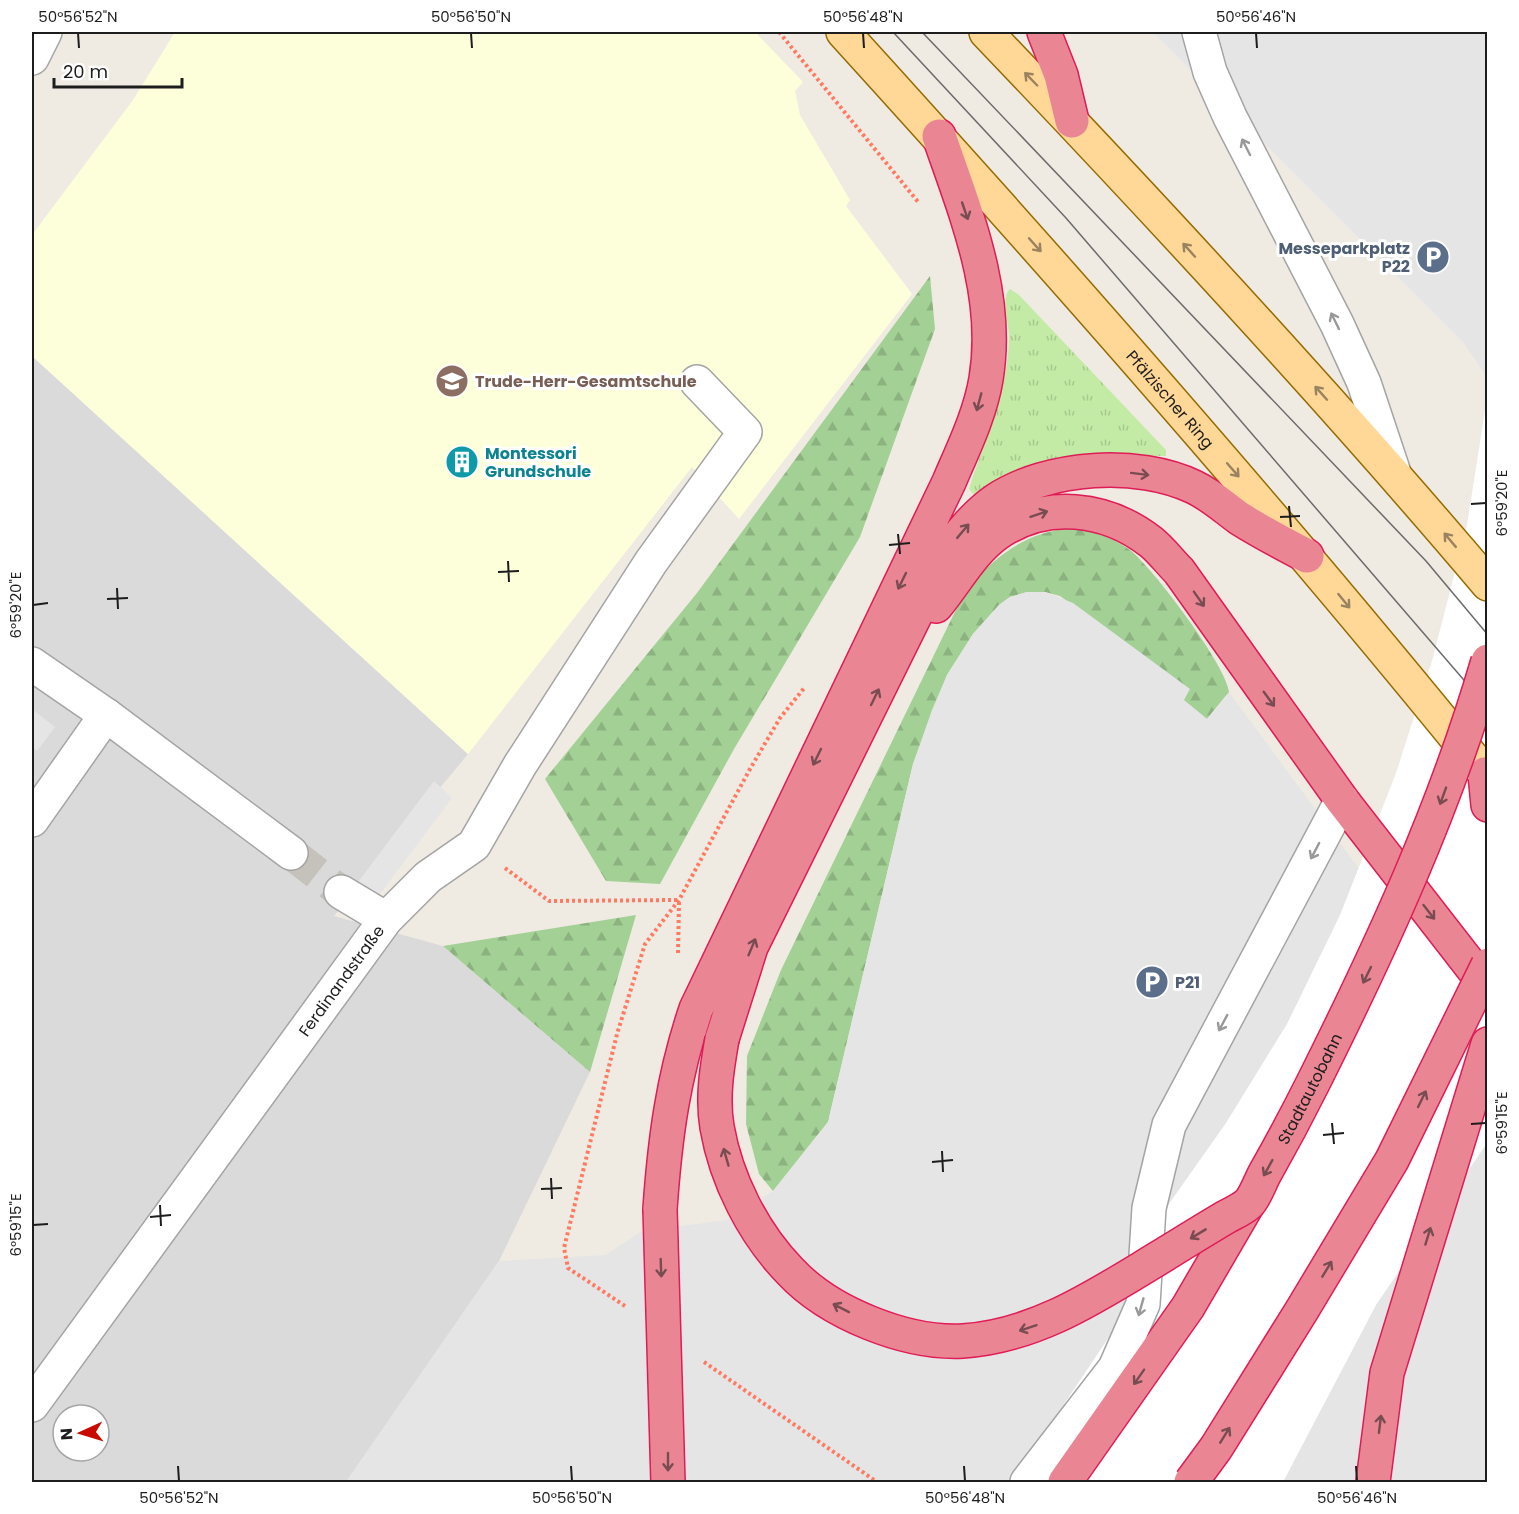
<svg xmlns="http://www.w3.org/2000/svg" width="1519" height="1514" viewBox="0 0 1519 1514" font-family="Poppins,sans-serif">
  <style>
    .residential { fill: #dbdada; fill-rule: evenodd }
    .education { fill: #fdffda }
    .grass { fill: url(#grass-tufts) }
    .forest { fill: url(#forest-firs) }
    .parking { fill: #e5e5e5 }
    .pier { fill: #fff }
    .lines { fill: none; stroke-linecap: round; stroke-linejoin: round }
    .minor-tunnel { stroke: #c5c2bb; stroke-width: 33; stroke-dasharray: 33 16; stroke-linecap: butt }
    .minor-casing { stroke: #a4a4a4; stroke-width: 36 }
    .major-casing { stroke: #956b00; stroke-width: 36 }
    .highway-casing { stroke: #df1c56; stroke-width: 36 }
    .path { stroke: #ff7a62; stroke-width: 4; stroke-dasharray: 3 3; stroke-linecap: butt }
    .minor { stroke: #fff; stroke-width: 33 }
    .major { stroke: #ffd796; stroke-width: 33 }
    .highway { stroke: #ea8693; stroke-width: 33 }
    .tram { stroke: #6b6b6b; stroke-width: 1.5 }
    .highway-bridge-casing { stroke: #df1c56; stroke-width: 36; stroke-linecap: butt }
    .highway-bridge { stroke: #ea8693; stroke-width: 33 }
    .oneway { stroke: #998360 }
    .oneway2 { stroke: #999 }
    .oneway3 { stroke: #794c52 }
    .ticks { fill: none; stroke: #1d1d1d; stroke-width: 2 }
    .labels { text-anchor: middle; stroke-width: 6; stroke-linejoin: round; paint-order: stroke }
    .service-label { font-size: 16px; font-weight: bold; fill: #4e5e75; stroke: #fff; text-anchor: end }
    .education-label { font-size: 16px; font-weight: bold; fill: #785e54; stroke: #fff; text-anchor: start }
    .street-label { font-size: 16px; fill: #1d1d1d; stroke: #fff }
    .culture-label { font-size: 16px; font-weight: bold; fill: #0d838f; stroke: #fff; text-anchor: start }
    .neatline { fill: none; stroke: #1d1d1d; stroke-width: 2 }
    .ticks-label { font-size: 15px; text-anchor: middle; fill: #1d1d1d }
  </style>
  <defs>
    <pattern id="grass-tufts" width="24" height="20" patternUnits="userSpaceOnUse" patternTransform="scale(1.5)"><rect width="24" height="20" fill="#c4eba5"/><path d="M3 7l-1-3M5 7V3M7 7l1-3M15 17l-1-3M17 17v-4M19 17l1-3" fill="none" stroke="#a8c98e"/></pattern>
    <pattern id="forest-firs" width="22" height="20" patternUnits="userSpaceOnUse" patternTransform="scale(1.5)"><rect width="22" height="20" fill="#a3d095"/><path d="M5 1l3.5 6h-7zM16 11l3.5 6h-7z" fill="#8cb280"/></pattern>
  </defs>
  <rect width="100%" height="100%" fill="#efebe2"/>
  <!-- residential -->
  <path class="residential" d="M32 356 468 754 334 916 443 946 590 1072 499 1261 346 1482H32ZM63 1415H99V1451H63Z"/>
  <!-- education -->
  <path class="education" d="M175 32H755L803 82 795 91 800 115 850 200 846 206 912 294 739 519 692 467 468 754 32 356V235L133 100Z"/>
  <!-- grass -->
  <path class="grass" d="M1010 289 1019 295 1166 450V456H1135L975 496 969 489C985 438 1008 392 1009 337 1009 324 1000 298 1010 289Z"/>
  <!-- forest -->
  <path class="forest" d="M930 276 935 329 860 537 734 749 660 884 606 881 545 779 697 593Z
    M1070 528C1092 531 1111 536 1130 550 1152 567 1227 666 1229 692L1207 719 1183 700 1189 689 1060 596 1045 592H1027L1010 597 999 605 973 634 947 675 913 764 828 1122 773 1191 759 1174 746 1124 747 1056 781 970 966 589C996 556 1024 533 1070 528Z
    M636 915 590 1072 443 946Z"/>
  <!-- parking -->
  <path class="parking" d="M1153 32H1487V377L1463 342Z
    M1027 592H1045L1073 603 1190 689 1184 700 1207 719 1229 692 1487 1043V1482H346L499 1261 606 1255 642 1231 727 1220 773 1191 828 1122 913 764 932 710 947 675 973 634 999 605 1010 597Z
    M32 709 55 727 37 751 32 747Z
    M434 781 452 798 377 898 358 882Z"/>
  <!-- pier -->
  <path class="pier" d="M1487 398V1143L1376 1305 1283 1482H1007L1032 1452 1117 1325 1159 1218 1226 1123 1287 1024 1340 915 1395 776 1432 661 1467 525Z"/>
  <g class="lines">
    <!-- minor-tunnel -->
    <path class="minor-tunnel" d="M291 853 341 892"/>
    <!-- minor casing -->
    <g class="minor-casing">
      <g id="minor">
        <path d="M1199 32 1210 72 1230 117 1337 324 1364 383 1394 473"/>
        <path d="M32 58 45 32"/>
        <path d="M32 664 106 715 291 853"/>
        <path d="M32 820 106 715"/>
        <path d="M341 892 386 919"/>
        <path id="s1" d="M32 1405 386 919 428 877 474 845 520 765 651 562 745 432 697 382"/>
        <path d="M1027 1482 1115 1368 1143 1304 1149 1208 1169 1125 1342 800"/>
      </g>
    </g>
    <!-- major casing -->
    <g class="major-casing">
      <g id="major">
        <path id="s2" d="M843 32C1064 275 1281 521 1488 777"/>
        <path d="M986 32C1157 211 1327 394 1488 584"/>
      </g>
    </g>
    <!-- highway casing -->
    <g class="highway-casing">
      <path id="highway" d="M1044 32 1061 75 1072 121
        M936 606C956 582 972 551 998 533 1046 500 1106 507 1151 542 1161 550 1170 562 1179 571L1342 800 1488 988
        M1485 774 1488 805
        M722 1039 751 947 948 549C963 531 977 513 996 500 1048 466 1138 460 1194 487 1211 495 1224 507 1239 518 1261 532 1284 544 1307 556
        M660 1209C665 1138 673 1077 696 1009L949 482C963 449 980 415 986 379 1000 295 966 214 939 136
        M1065 1482 1188 1307 1248 1204
        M1373 1482 1387 1373 1488 1044"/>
    </g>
    <!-- path -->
    <path class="path" d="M779 32 919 203
      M505 868 549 901 678 900
      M678 953 679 901
      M625 1306 568 1268 564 1248 617 1034 645 944 679 900 750 769 780 718 805 687
      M704 1362 877 1482"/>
    <!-- minor -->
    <use href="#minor" class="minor"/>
    <!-- major -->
    <use href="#major" class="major"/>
    <!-- highway -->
    <use href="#highway" class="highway"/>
    <!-- tram -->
    <path class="tram" d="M893 32 1066 218 1488 708
      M922 32 1426 561 1488 635"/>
    <!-- highway-bridge casing -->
    <g class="highway-bridge-casing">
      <g id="highway-bridge">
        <path id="s3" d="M722 1039C717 1068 712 1097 717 1127 726 1179 753 1233 790 1271 829 1313 906 1344 963 1341 1038 1336 1099 1294 1162 1256 1183 1243 1204 1230 1226 1217 1233 1213 1243 1209 1249 1203 1256 1195 1260 1182 1265 1173 1282 1143 1298 1113 1313 1083 1382 945 1445 809 1488 661"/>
        <path d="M660 1209 668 1482"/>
        <path d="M1191 1482 1216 1448 1302 1310 1392 1160 1488 965"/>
      </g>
    </g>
    <!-- highway-bridge -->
    <use href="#highway-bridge" class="highway-bridge"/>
  </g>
  <!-- one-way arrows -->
  <defs><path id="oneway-shaft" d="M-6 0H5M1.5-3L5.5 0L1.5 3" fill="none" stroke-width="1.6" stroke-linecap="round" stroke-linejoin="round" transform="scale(1.5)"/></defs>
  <g class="oneway">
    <use href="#oneway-shaft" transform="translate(1031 79) rotate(-134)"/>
    <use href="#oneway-shaft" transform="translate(1035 245) rotate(48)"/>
    <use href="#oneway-shaft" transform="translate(1189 250) rotate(-132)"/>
    <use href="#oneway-shaft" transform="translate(1321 393) rotate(-132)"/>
    <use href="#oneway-shaft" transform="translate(1233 470) rotate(49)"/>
    <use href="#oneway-shaft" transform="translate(1450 540) rotate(-130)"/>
    <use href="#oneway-shaft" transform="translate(1344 601) rotate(51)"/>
  </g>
  <g class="oneway2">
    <use href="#oneway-shaft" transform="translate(1246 147) rotate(-117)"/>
    <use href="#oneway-shaft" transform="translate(1335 321) rotate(-116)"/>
    <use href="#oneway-shaft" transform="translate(1315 851) rotate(118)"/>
    <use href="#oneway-shaft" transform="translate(1223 1023) rotate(118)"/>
    <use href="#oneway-shaft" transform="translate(1141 1307) rotate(106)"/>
  </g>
  <g class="oneway3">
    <use href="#oneway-shaft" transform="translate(965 211) rotate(71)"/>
    <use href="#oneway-shaft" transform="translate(979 402) rotate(105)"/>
    <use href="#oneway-shaft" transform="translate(1140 474) rotate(7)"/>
    <use href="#oneway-shaft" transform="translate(1039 514) rotate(-18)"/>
    <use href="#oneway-shaft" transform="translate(963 531) rotate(-50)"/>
    <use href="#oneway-shaft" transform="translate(902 581) rotate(116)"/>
    <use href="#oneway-shaft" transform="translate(1199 599) rotate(55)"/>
    <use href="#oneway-shaft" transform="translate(875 697) rotate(-64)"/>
    <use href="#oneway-shaft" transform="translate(1269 699) rotate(54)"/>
    <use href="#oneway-shaft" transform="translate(817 757) rotate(116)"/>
    <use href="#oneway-shaft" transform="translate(1443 796) rotate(110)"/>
    <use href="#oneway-shaft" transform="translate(1429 912) rotate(52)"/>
    <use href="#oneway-shaft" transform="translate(752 947) rotate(-67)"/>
    <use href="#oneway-shaft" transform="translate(1367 975) rotate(116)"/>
    <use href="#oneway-shaft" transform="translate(1422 1099) rotate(-64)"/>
    <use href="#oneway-shaft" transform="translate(726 1157) rotate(-106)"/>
    <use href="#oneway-shaft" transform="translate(1268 1168) rotate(119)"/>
    <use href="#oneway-shaft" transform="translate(1198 1234) rotate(149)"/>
    <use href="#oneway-shaft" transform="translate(1428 1236) rotate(-73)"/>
    <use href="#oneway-shaft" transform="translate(661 1268) rotate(88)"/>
    <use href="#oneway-shaft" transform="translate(1327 1269) rotate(-59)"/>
    <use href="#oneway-shaft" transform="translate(841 1308) rotate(-153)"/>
    <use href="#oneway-shaft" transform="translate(1028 1328) rotate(162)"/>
    <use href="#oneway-shaft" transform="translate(1139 1377) rotate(125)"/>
    <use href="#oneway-shaft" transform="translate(1380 1424) rotate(-83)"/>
    <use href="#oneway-shaft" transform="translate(1225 1435) rotate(-58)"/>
    <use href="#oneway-shaft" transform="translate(668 1462) rotate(90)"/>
  </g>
  <!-- ticks -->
  <path class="ticks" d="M78 33 79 48M471 33 472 48M863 33 864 48M1256 33 1257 48M1471 504 1486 503M1289 506 1291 527M1280 517 1300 516M898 534 900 554M889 545 910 543M508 561 509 582M498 572 519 571M117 588 118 609M107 599 128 598M33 605 48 603M1332 1123 1334 1144M1471 1124 1486 1123M1323 1135 1344 1133M942 1151 943 1172M932 1162 953 1160M551 1178 552 1199M541 1189 562 1188M160 1205 161 1226M150 1217 171 1215M33 1225 48 1224M178 1466 179 1481M571 1466 572 1481M964 1466 965 1481M1356 1466 1357 1481"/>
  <!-- icons -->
  <defs>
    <g id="parking-disc" transform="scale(1.725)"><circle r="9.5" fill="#5c6f8a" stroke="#fff"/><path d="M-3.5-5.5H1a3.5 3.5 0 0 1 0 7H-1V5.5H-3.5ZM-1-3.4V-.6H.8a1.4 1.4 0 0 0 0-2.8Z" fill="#fff"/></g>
    <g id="school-disc" transform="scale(1.725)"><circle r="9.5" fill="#8d6e63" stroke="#fff"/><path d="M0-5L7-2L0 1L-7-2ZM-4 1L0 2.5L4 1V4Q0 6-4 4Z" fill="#fff"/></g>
    <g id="building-disc" transform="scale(1.725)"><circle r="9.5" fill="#0f9aa8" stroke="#fff"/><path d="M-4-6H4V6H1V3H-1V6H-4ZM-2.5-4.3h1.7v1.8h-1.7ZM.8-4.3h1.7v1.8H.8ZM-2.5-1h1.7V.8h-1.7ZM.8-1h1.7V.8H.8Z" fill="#fff"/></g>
  </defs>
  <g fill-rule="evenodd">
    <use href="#parking-disc" x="1433" y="257"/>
    <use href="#school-disc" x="452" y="381"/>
    <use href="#building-disc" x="462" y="462"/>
    <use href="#parking-disc" x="1152" y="982"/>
  </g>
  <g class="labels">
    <!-- service labels -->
    <g class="service-label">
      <text x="1410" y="254">Messeparkplatz<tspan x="1410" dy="18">P22</tspan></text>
      <text x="1175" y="988" text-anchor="start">P21</text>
    </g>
    <!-- education labels -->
    <g class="education-label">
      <text x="475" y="387">Trude-Herr-Gesamtschule</text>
    </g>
    <!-- street labels -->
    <g class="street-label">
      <text dy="6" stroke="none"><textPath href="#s2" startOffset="492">Pfälzischer Ring</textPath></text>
      <text dy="6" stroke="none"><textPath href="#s1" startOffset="525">Ferdinandstraße</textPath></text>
      <text dy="6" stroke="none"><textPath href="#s3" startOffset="894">Stadtautobahn</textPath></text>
    </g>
    <!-- culture labels -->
    <g class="culture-label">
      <text x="485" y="459">Montessori<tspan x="485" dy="18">Grundschule</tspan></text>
    </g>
  </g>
  <!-- border -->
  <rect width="1519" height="1514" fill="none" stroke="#ffffff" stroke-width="66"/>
  <!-- north arrow -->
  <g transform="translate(81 1433) rotate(266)"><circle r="28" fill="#ffffff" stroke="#a5a5a5" stroke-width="1.5"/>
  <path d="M0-4.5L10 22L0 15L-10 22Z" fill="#c90a00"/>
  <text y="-9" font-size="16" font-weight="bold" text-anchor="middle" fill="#1d1d1d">N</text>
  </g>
  <!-- scale -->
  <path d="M54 78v9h128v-9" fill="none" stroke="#1d1d1d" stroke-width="3"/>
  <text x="63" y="78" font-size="18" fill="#1d1d1d" stroke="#ffffff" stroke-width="4.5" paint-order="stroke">20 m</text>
  <rect x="33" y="33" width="1453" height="1448" class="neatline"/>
  <g class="ticks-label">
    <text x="78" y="22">50°56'52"N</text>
    <text x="471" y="22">50°56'50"N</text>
    <text x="863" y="22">50°56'48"N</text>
    <text x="1256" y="22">50°56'46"N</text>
    <text transform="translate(1502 503) rotate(-90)" y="5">6°59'20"E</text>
    <text transform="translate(16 605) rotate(-90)" y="5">6°59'20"E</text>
    <text transform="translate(1502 1123) rotate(-90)" y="5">6°59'15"E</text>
    <text transform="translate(16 1225) rotate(-90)" y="5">6°59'15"E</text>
    <text x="179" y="1503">50°56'52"N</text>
    <text x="572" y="1503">50°56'50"N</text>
    <text x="965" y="1503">50°56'48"N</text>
    <text x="1357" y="1503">50°56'46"N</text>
  </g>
</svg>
